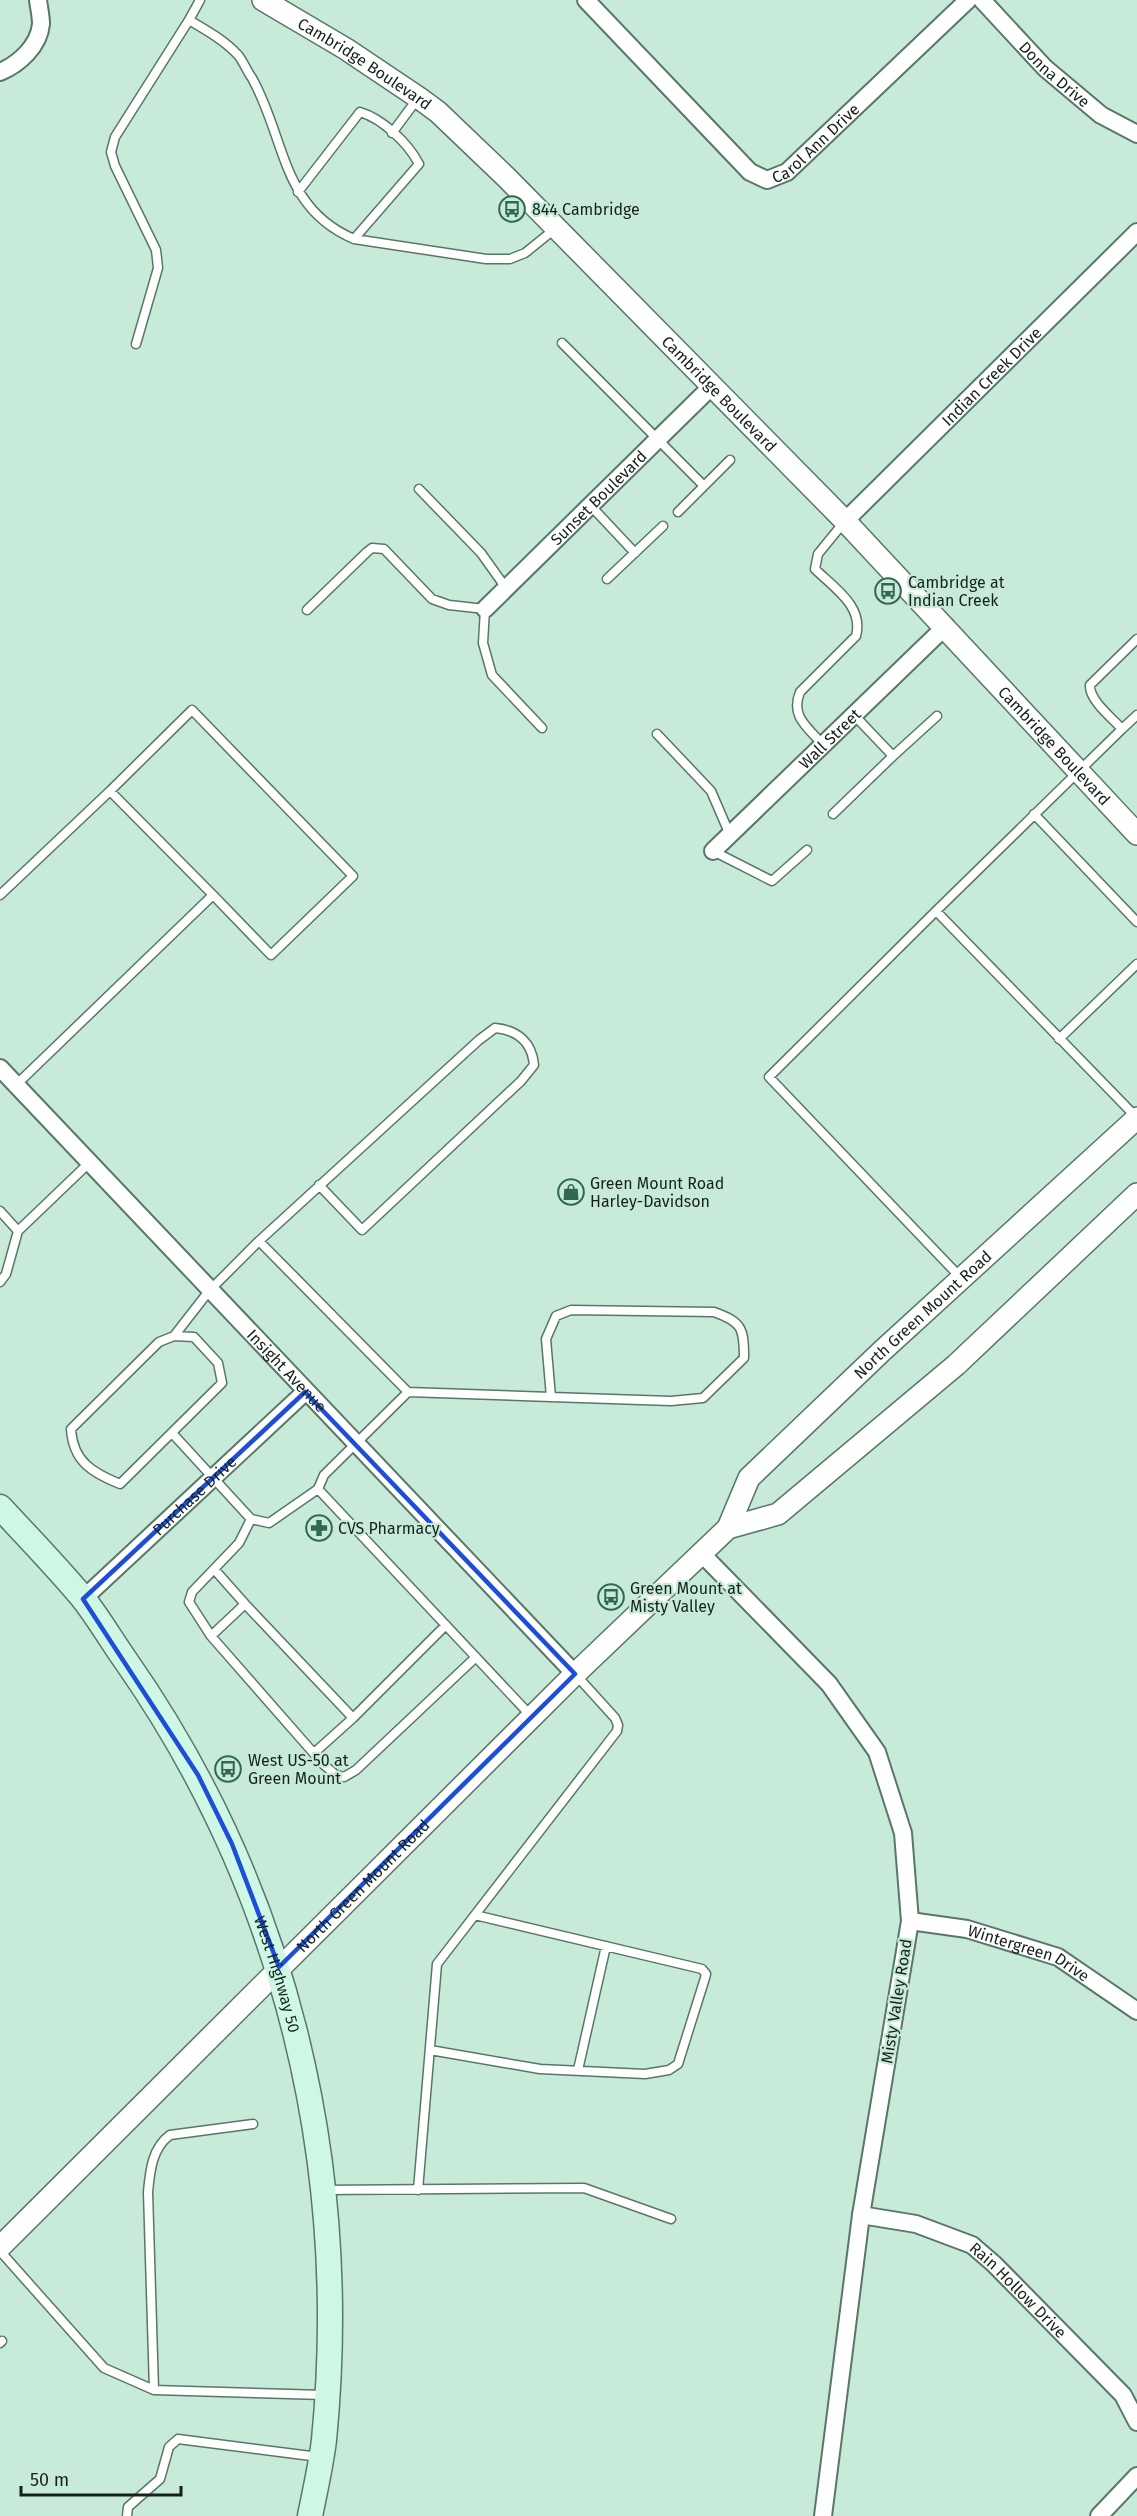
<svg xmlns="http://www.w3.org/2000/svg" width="1137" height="2516" viewBox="0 0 1137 2516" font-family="'Fira Sans',sans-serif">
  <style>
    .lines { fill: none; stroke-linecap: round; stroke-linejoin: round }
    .service-casing { stroke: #587768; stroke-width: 11 }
    .minor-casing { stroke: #587768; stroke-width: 20 }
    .tertiary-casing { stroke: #587768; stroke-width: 24 }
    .secondary-casing { stroke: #587768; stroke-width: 27 }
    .service { stroke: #fff; stroke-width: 8 }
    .minor { stroke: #fff; stroke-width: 16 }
    .tertiary { stroke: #fff; stroke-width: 21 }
    .secondary { stroke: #cef7e6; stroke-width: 24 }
    .marked { fill: none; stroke: #1d4ed8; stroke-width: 4.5; stroke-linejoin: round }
    .labels { text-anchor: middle; stroke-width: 4.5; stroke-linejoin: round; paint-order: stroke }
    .street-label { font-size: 16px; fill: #15221c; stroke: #c8ead9 }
    .poi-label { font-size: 16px; fill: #15221c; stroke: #c8ead9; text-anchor: start }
  </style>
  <rect width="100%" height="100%" fill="#c8ead9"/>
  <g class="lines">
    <!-- service casing -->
    <g class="service-casing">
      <path id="service" d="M189 20 200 0
        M392 133 418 98
        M298 192 360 112C383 119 408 143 419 164L354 239
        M562 343 704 486
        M136 344 158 268 156 250 115 166 111 152 115 137 189 20C206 30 224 40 238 55 243 61 247 71 252 78 286 139 281 208 354 239L486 259H510L525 253 556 228
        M419 489 481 553 506 588
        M590 505 635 553
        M678 512 730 460
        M607 579 663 526
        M307 610 367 552 372 548 384 549 432 599 449 605 485 609 483 643 492 675 542 728
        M854 715 893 756 937 716
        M1122 729 1137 715
        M657 734 711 791 730 835
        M823 745C808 727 790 717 800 692L856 636C864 606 834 588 815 569L818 554 845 521
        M110 791 192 710 353 876 271 955 213 895
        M833 814 893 756
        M1034 814 1137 922
        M713 851 772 881 807 850
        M0 895 110 791 213 895 16 1085
        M936 911 1122 729C1112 718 1089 700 1090 685L1137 639
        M1059 1039 1137 964
        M0 1211 18 1231
        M259 1241 479 1040 495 1028C517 1030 532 1042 534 1065L521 1081 362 1230 319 1185
        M961 1278 769 1077 936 911 1137 1118
        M0 1282 6 1274 18 1231 89 1163
        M571 1310 714 1312C742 1322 744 1328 744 1358L703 1398 671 1401 551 1397 546 1339 556 1316Z
        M174 1336 209 1291 259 1241 408 1392 324 1475 318 1489
        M174 1336 194 1337 218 1363 222 1383 120 1484C93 1473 73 1462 71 1429L159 1342Z
        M408 1392 551 1397
        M172 1433 251 1519 269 1523 318 1489 532 1717
        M251 1519 239 1543 192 1592 189 1602 211 1636 324 1765 336 1775 344 1777 356 1770 476 1657
        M214 1569 245 1604
        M211 1636 245 1604 353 1718 446 1625
        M314 1753 353 1718
        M430 2050 540 2069 645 2074 669 2070 678 2064 705 1978 706 1974 702 1969 475 1915
        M578 2070 606 1946
        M324 2190 584 2188 671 2219
        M418 2190 437 1964 617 1731 618 1725 615 1718 576 1675
        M0 2251 104 2368 154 2390 324 2395
        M0 2343 2 2341
        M154 2390 148 2192C150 2171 152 2148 170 2135L253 2124
        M127 2516 128 2507 160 2479 169 2447 178 2439 319 2457"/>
    </g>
    <!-- minor casing -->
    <g class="minor-casing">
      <g id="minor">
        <path id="s1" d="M586 0 750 172 767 180 787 172 968 0"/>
        <path id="s2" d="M982 0 1045 68 1101 115 1137 134"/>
        <path d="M0 72C19 64 39 46 41 24 41 16 39 8 38 0"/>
        <path id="s3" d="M845 521 1137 232"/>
        <path id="s4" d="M485 609 712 386"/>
        <path id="s5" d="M713 851 946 626"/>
        <path id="s6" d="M0 1068 575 1674"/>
        <path d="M702 1554 829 1684 877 1752 903 1833 910 1921 861 2215 823 2516"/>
        <path id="s7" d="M83 1599 305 1392"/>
        <path id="s8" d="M910 1921 967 1929 1058 1957 1137 2011"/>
        <path id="s9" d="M861 2215 916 2224 972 2245 994 2264 1123 2395 1137 2422"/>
        <path d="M1099 2516 1137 2476"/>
      </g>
    </g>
    <!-- tertiary casing -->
    <g class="tertiary-casing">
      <g id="tertiary">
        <path id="s10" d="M263 0 346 49 419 98 438 112 507 178 845 521 1137 834"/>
        <path d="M728 1528 778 1514 956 1365 1137 1194"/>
        <path id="s11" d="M0 2247 575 1674 728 1528 749 1478 882 1351 1137 1118"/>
      </g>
    </g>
    <!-- secondary casing -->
    <g class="secondary-casing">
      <g id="secondary">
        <path id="s12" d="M0 1507C28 1537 56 1566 82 1597 98 1617 111 1640 126 1661 286 1890 351 2163 324 2440 321 2465 315 2491 310 2516"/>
      </g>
    </g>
    <!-- service -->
    <use href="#service" class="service"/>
    <!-- minor -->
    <use href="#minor" class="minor"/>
    <!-- tertiary -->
    <use href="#tertiary" class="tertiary"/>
    <!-- secondary -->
    <use href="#secondary" class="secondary"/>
  </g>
  <!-- marked area -->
  <path class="marked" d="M305 1392 575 1674 279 1967 232 1844 198 1775 83 1599Z"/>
  <!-- icons -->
  <defs>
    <g id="bus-ring" transform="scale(1.35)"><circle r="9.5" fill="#c8ead9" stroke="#306951" stroke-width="1.5"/><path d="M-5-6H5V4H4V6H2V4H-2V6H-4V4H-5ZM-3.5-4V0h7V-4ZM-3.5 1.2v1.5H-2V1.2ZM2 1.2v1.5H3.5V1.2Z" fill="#306951"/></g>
    <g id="shop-ring" transform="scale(1.35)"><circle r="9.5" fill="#c8ead9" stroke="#306951" stroke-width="1.5"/><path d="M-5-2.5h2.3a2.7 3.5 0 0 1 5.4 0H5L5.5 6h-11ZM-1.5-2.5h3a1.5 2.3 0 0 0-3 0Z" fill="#306951"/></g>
    <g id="pharmacy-ring" transform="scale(1.35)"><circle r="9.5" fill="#c8ead9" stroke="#306951" stroke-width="1.5"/><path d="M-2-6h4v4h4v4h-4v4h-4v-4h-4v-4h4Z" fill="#306951"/></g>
  </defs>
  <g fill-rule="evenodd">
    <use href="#bus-ring" x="512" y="209"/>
    <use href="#bus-ring" x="888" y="591"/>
    <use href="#shop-ring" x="571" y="1192"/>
    <use href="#pharmacy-ring" x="319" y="1528"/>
    <use href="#bus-ring" x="611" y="1597"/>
    <use href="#bus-ring" x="228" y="1769"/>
  </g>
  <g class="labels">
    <!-- street labels -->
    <g class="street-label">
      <text dy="6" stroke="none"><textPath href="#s10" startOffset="120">Cambridge Boulevard</textPath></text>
      <text dy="6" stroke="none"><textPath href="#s2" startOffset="104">Donna Drive</textPath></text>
      <text dy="6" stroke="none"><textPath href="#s1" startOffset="318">Carol Ann Drive</textPath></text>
      <text dy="6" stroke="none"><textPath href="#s3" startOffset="206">Indian Creek Drive</textPath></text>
      <text dy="6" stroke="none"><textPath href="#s10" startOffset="606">Cambridge Boulevard</textPath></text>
      <text dy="6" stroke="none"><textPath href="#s4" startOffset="159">Sunset Boulevard</textPath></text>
      <text dy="6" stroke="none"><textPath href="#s5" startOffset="162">Wall Street</textPath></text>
      <text dy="6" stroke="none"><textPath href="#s10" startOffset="1092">Cambridge Boulevard</textPath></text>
      <text dy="6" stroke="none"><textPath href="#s11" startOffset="1316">North Green Mount Road</textPath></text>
      <text dy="6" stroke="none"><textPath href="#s6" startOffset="417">Insight Avenue</textPath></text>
      <text dy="6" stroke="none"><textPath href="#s7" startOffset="152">Purchase Drive</textPath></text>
      <text dy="6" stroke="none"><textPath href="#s11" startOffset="512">North Green Mount Road</textPath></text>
      <text dy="6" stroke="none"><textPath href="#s8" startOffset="124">Wintergreen Drive</textPath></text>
      <text dy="6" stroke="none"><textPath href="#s12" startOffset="549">West Highway 50</textPath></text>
      <text transform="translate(896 2001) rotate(-81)" y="6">Misty Valley Road</text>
      <text dy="6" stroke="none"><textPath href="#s9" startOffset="180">Rain Hollow Drive</textPath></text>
    </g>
    <!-- poi labels -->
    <g class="poi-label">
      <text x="532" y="215">844 Cambridge</text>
      <text x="908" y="588">Cambridge at<tspan x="908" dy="18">Indian Creek</tspan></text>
      <text x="590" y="1189">Green Mount Road<tspan x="590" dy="18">Harley-Davidson</tspan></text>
      <text x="338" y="1534">CVS Pharmacy</text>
      <text x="630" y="1594">Green Mount at<tspan x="630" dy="18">Misty Valley</tspan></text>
      <text x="248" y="1766">West US-50 at<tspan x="248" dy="18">Green Mount</tspan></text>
    </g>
  </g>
  <!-- scale -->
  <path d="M21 2486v9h160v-9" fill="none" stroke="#15221c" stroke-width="3"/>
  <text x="30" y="2486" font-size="18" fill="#15221c" stroke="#c8ead9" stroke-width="4.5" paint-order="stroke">50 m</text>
</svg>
